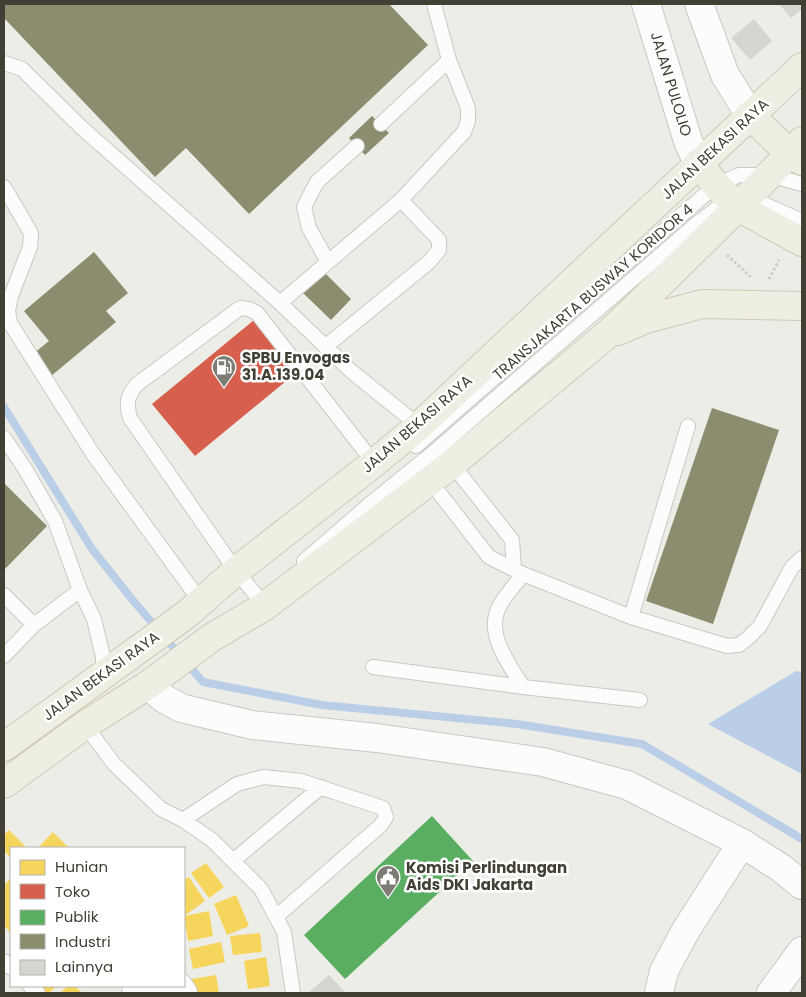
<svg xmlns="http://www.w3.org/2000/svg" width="806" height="997" viewBox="0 0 806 997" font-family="Poppins,sans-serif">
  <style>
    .water { fill: #bbcee7 }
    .homes { fill: #f6d55c }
    .shops { fill: #d6604d }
    .public { fill: #5aae61 }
    .industry { fill: #8c8c6e }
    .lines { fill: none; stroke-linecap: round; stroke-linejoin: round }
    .stream { stroke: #bbcee7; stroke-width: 8 }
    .building { fill: #d6d6d0 }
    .service-casing { stroke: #c9c9c4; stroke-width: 16 }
    .minor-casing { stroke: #c9c9c4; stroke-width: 30 }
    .tertiary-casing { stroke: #c9c9c4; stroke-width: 30 }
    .primary-casing { stroke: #cecbb7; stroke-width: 30 }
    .path { stroke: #cccbc6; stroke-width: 3; stroke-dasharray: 2.5 2.5; stroke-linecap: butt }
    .service { stroke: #fcfcfc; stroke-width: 14 }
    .minor { stroke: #fcfcfc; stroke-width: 28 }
    .tertiary { stroke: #fcfcfc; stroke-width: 28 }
    .primary { stroke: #efeee3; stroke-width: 28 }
    .labels { text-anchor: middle; stroke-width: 5; stroke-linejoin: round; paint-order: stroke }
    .street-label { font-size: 15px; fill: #423f35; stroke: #fff }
    .poi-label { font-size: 15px; font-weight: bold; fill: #423f35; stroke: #fff; text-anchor: start }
  </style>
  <rect width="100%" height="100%" fill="#edede8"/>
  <!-- water -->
  <path class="water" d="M796 671 802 672V774L708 724Z"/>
  <!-- homes -->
  <path class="homes" d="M9 830 27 848H11V858L4 851V835Z
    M53 832 69 848H40L39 847Z
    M206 863 224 887 209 898 191 873Z
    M189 877 205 901 184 916V880Z
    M11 878V934L4 925V885Z
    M236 895 249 926 227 935 214 904Z
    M209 911 213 936 188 941 184 916Z
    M260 933 262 952 233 955 230 936Z
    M221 942 225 962 193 969 189 949Z
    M266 957 270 986 248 989 244 961Z
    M216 975 219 993H193L191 979Z
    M35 986H57L49 993H42Z
    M68 986H75L82 993H60Z"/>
  <!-- shops -->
  <path class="shops" d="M254 320 297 372 195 456 152 404Z"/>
  <!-- public -->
  <path class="public" d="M432 816 473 861 345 979 304 935Z"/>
  <!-- industry -->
  <path class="industry" d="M4 4H389L428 45 249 214 186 148 155 177 4 18Z
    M372 116 389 133 365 155 349 138Z
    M94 252 128 293 106 311 116 322 51 376 33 354 49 341 24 311Z
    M324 272 351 299 331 320 303 293Z
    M712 408 779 430 713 624 646 601Z
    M4 483 47 526 4 570Z"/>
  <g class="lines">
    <!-- stream -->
    <path class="stream" d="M4 407 92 549 131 598 203 682 322 705 517 724 642 744 802 839"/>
  </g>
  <!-- building -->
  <path class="building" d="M779 4H802V9L791 18Z
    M754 19 772 41 750 60 731 38Z
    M329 975 346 993H308Z"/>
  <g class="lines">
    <!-- service casing -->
    <g class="service-casing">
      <path id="service" d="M4 63 22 69 82 128 280 303 351 371 419 426
        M381 124 449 60
        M4 187 31 233 30 247 11 296 8 311 10 323 93 454 201 602
        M328 262 309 228 304 207 317 182 357 146
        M280 303 401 200 464 132 468 121V108L449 60 434 4
        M325 347 429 262 439 250V240L401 200
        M4 438 24 467 55 521 80 590 94 619 103 657V675
        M416 446 716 185 739 175H769L802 184
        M452 464 512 540 514 568
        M430 481 489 557 523 574 631 617 727 646 739 645 748 638 760 626 792 567 802 558
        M304 561 371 503 434 452 695 225 729 199 748 197 802 221
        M4 595 34 625
        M265 606 236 571 130 418C126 403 127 397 136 385L240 308 249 309 257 313 374 463
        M631 617 688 426
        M4 656 34 625 80 590
        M373 667 523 687 640 700
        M523 687C509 664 484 633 500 605 506 594 516 584 523 574
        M85 725 114 764 161 809 183 820 212 840 261 889 284 932 293 993
        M183 820 237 784 264 777 301 781 383 808 386 817 381 825 277 916
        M234 860 321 787
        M4 961 11 968
        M30 986 38 993"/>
    </g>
    <!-- minor casing -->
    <g class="minor-casing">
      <path id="minor" d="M148 685 163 698 181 708 252 725 377 738 543 762 627 785 742 843 781 868 802 885
        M178 986 183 993
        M136 993 153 986
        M659 993 664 971 686 930 742 843
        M771 993 802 951"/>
    </g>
    <!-- tertiary casing -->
    <g class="tertiary-casing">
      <path id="tertiary" d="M646 4 688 141 698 163
        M699 4 725 75 750 115"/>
    </g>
    <!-- primary casing -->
    <g class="primary-casing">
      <path id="primary" d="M750 115 790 154 802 161
        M698 163 716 185 738 207 802 242
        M618 331 646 319 702 304 802 306
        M4 747 187 614 236 571 374 463 419 426 802 67
        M4 784 85 725 148 685 211 638 265 606 452 464 603 338 631 312 738 207 802 141"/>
    </g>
    <!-- path -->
    <path class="path" d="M727 255 752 278
      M769 279 779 260"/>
    <!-- service -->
    <use href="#service" class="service"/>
    <!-- minor -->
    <use href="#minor" class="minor"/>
    <!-- tertiary -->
    <use href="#tertiary" class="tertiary"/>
    <!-- primary -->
    <use href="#primary" class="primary"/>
  </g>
  <!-- icons -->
  <defs>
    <g id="fuel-pin" transform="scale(1.25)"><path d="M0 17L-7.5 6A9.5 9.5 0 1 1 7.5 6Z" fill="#7e7c74" stroke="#fff"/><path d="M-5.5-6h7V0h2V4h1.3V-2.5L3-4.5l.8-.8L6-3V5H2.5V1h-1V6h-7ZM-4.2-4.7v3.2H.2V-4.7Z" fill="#fff"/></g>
    <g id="civic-pin" transform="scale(1.25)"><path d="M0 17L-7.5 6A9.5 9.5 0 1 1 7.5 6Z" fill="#7e7c74" stroke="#fff"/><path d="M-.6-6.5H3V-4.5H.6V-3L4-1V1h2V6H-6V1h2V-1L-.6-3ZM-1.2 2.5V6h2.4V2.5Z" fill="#fff"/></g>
  </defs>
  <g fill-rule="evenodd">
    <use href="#fuel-pin" x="224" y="367"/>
    <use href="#civic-pin" x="388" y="877"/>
  </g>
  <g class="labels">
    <!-- street labels -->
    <g class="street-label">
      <text transform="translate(671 84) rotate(73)" y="5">JALAN PULOLIO</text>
      <text transform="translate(715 149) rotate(-43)" y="5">JALAN BEKASI RAYA</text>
      <text transform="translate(593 292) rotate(-41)" y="5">TRANSJAKARTA BUSWAY KORIDOR 4</text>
      <text transform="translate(417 424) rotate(-41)" y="5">JALAN BEKASI RAYA</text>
      <text transform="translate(101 676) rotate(-36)" y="5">JALAN BEKASI RAYA</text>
    </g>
    <!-- poi labels -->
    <g class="poi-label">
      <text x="242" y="363">SPBU Envogas<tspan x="242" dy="17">31.A.139.04</tspan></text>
      <text x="406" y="873">Komisi Perlindungan<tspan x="406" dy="17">Aids DKI Jakarta</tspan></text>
    </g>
  </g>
  <!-- border -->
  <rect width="806" height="997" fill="none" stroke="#423f35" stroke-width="10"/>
  <!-- legend -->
  <rect x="10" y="847" width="175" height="140" fill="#ffffff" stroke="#b3b2ae"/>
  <rect x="20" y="860" width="25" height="15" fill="#f6d55c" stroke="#b3b2ae"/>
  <text x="55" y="872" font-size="15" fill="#423f35">Hunian</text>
  <rect x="20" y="884" width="25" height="15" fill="#d6604d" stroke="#b3b2ae"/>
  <text x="55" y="897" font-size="15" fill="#423f35">Toko</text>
  <rect x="20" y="910" width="25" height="15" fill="#5aae61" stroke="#b3b2ae"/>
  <text x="55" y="922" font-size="15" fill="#423f35">Publik</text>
  <rect x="20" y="934" width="25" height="15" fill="#8c8c6e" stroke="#b3b2ae"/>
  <text x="55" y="947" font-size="15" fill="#423f35">Industri</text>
  <rect x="20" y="960" width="25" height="15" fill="#d6d6d0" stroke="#b3b2ae"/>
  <text x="55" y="972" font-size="15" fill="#423f35">Lainnya</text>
</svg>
